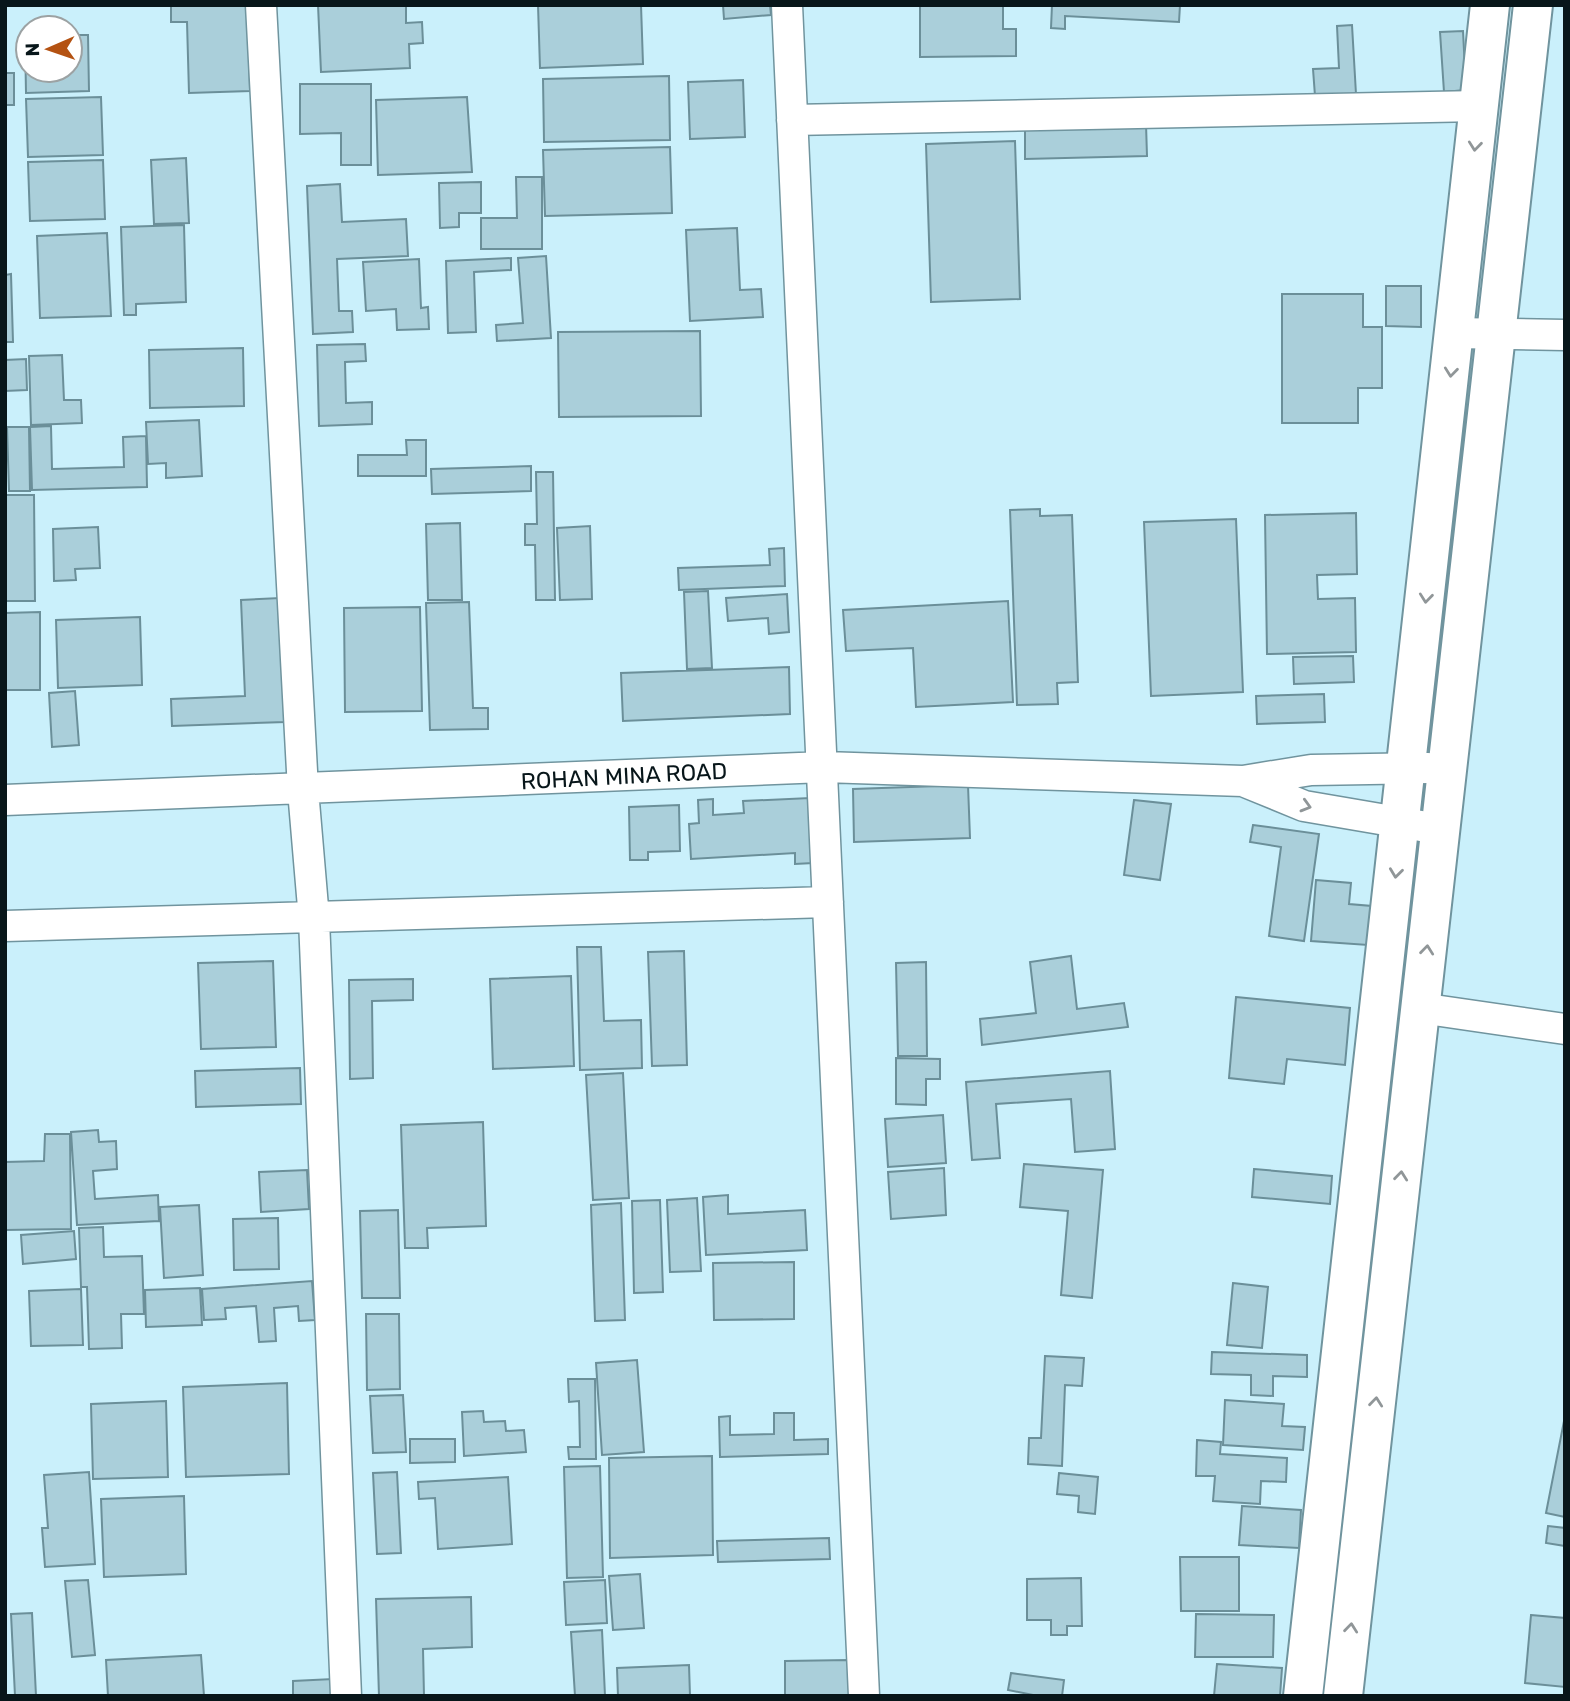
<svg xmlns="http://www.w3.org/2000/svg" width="1570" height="1701" viewBox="0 0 1570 1701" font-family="Rubik,sans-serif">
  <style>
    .building { fill: #aacfda; stroke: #6b8f99; stroke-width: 2 }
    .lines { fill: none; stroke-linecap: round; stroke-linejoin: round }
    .street-casing { stroke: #70949e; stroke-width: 33 }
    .secondary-casing { stroke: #70949e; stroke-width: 42 }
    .street { stroke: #fff; stroke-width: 30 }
    .secondary { stroke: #fff; stroke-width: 38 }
    .oneway { stroke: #909698 }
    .labels { text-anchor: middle; stroke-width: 7; stroke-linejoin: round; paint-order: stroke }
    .street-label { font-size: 23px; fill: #08161a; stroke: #fff }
  </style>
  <rect width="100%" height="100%" fill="#caf0fb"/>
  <!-- building -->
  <path class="building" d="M171 5H248L250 91 189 93 187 22H171Z
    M318 5H406V23L422 22 423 43 409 44 410 68 321 72Z
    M538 5H641L643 64 540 68Z
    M723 5H770L771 15 724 19Z
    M920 5H1003V29H1016V56L920 57Z
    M1052 5H1180L1179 22 1065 16V29L1051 28Z
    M1352 25 1356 94 1315 96 1313 69 1339 68 1337 26Z
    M1463 31 1466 90 1444 92 1440 32Z
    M70 35H88L89 91 26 93 25 36H28V70H70Z
    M5 73H14V105H5Z
    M669 76 670 140 544 142 543 79Z
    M743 80 745 137 690 139 688 82Z
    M300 84H371V165H341V133L300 134Z
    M101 97 103 155 28 157 26 99Z
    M467 97 472 172 378 175 376 100Z
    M1146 124 1147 156 1025 159V128Z
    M1015 141 1020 299 931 302 926 144Z
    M670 147 672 213 545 216 543 150Z
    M186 158 189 223 154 224 151 160Z
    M103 160 105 219 30 221 28 162Z
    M516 177H542V249H481V218H517Z
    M481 182V213H459V227L440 228 439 183Z
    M340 184 342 222 406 219 408 256 337 259 339 311H352L353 332 313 334 307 186Z
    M184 225 186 302 136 304V315H124L121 227Z
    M737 228 740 290 761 289 763 317 690 321 686 230Z
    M107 233 111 316 40 318 37 236Z
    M546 256 551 338 497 341 496 325 523 323 518 258Z
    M511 258V270L474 272 476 332 448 333 446 261Z
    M419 259 421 308 428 307 429 329 397 330 396 309 366 311 363 262Z
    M11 274 13 342H5V275Z
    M1386 286H1421V327L1386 326Z
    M1282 294H1363V327H1382V388H1358V423H1282Z
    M700 331 701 416 559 417 558 332Z
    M365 344 366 361 345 362 346 403 372 402V424L319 426 317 345Z
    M243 348 244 406 150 408 149 350Z
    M62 355 64 400H81L82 423 31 425 29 356Z
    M26 359 27 390 5 391V360Z
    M199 420 202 476 166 478V463L148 464 146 422Z
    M51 426 52 469 124 467 123 437 146 436 147 487 32 490 30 427Z
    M7 427H29L30 491H9Z
    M406 440H426V476H358V455H407Z
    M531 466V491L432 494 431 469Z
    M536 472H553L555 600H536L535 545H525V524H537Z
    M5 495H34L35 601H5Z
    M1040 509V516L1072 515 1078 682 1057 683 1058 704 1017 705 1010 510Z
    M1356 513 1357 574 1317 575 1318 599 1355 598 1356 652 1267 654 1265 515Z
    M1236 519 1243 692 1151 696 1144 522Z
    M460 523 462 600H428L426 524Z
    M590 526 592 599 560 600 557 528Z
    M98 527 100 568 75 569 76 580 54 581 53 529Z
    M784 548 785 586 679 590 678 568 770 565 769 549Z
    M708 591 712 668 687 669 684 592Z
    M787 594 789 632 769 634 768 618 728 621 726 598Z
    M280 598 285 722 172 726 171 699 245 696 241 600Z
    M1008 601 1013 702 916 707 913 648 846 651 843 610Z
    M469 602 473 708H488V729L430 730 426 603Z
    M420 607 422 711 345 712 344 608Z
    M40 612V690H5V613Z
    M140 617 142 685 58 688 56 620Z
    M1353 656 1354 682 1294 684 1293 657Z
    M789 667 790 714 623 721 621 673Z
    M75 691 79 745 52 747 49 693Z
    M1324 694 1325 722 1257 724 1256 696Z
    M968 785 970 838 854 842 853 789Z
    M810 798 813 863 795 864V853L691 859 689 824 699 823 698 800 713 799V815L744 813 743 801Z
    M1134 800 1171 804 1160 880 1124 875Z
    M679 805 680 851 648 852V860H630L629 807Z
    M1253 825 1319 834 1304 941 1269 936 1281 847 1250 842Z
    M1316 880 1351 883 1349 904 1372 906 1368 945 1311 941Z
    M577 947H601L604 1021 641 1020 642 1068 580 1070Z
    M684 951 687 1065 652 1066 648 952Z
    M1071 956 1077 1009 1124 1003 1128 1027 982 1045 980 1019 1036 1013 1030 962Z
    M273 961 276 1047 201 1049 198 963Z
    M926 962 927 1056H898L896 963Z
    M571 976 574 1066 493 1069 490 979Z
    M413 979V1000L372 1001 373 1078 350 1079 349 980Z
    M1236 997 1350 1008 1345 1065 1287 1059 1284 1084 1229 1078Z
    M896 1058 940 1059V1079H926V1105L896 1104Z
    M300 1068 301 1104 196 1107 195 1071Z
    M1110 1071 1115 1149 1075 1152 1071 1099 996 1104 1000 1158 972 1160 966 1082Z
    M623 1073 629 1198 593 1200 586 1075Z
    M943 1115 946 1163 888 1167 885 1119Z
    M483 1122 486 1226 427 1228 428 1248H405L401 1125Z
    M98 1130 99 1142 116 1141 117 1169 93 1171 95 1199 158 1195 159 1221 77 1225 71 1132Z
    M45 1134H70L71 1229 5 1230V1162L44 1161Z
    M1024 1164 1103 1170 1092 1298 1061 1295 1068 1211 1020 1207Z
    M944 1168 946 1215 891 1219 888 1172Z
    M1254 1169 1332 1176 1330 1204 1252 1197Z
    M307 1170 309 1209 261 1212 259 1172Z
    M728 1195V1214L805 1210 807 1250 706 1255 703 1197Z
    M697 1198 701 1271 670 1272 667 1200Z
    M660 1200 663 1292 634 1293 632 1201Z
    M621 1203 625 1320 595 1321 591 1205Z
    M199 1205 203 1275 164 1278 160 1207Z
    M398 1210 400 1298H362L360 1211Z
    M278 1218 279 1269 234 1270 233 1219Z
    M103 1227 104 1257 142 1256 144 1314H121L122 1348 89 1349 87 1287H81L79 1228Z
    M74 1231 76 1259 23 1264 21 1235Z
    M794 1262V1319L714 1320 713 1263Z
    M312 1281 315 1320 299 1321 298 1306 274 1308 276 1341 259 1342 256 1306 225 1308 226 1319 204 1320 202 1289Z
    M1233 1283 1268 1287 1262 1348 1227 1345Z
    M200 1288 202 1325 146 1327 145 1290Z
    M81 1289 83 1345 31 1346 29 1291Z
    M366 1314H399L400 1389 367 1390Z
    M1212 1352 1307 1355V1377L1273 1376V1396L1251 1395V1375L1211 1374Z
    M1045 1356 1084 1358 1082 1386 1065 1385 1062 1466 1028 1464 1029 1438H1041Z
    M637 1360 644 1452 602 1455 596 1363Z
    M568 1379H595L596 1459H569L568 1447H580L579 1401 569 1402Z
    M287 1383 289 1474 186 1477 183 1387Z
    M403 1395 406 1452 373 1453 370 1396Z
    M1225 1400 1284 1404 1282 1426 1305 1427 1303 1450 1223 1445Z
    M166 1401 168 1477 93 1479 91 1404Z
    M483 1411 484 1422 505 1421 506 1431 524 1430 526 1452 464 1456 462 1412Z
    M774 1413H794V1440L828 1439V1454L720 1457 719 1417 730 1416V1435L774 1434Z
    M1564 1421H1565V1517L1546 1513Z
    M410 1439H455V1462L410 1463Z
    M1197 1440 1221 1442 1220 1454 1287 1458 1286 1482 1261 1481 1260 1504 1213 1501 1215 1476H1196Z
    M712 1456 713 1555 610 1558 609 1458Z
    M600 1466 603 1577 567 1578 564 1467Z
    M89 1472 95 1564 45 1567 42 1528H48L44 1475Z
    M397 1472 401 1553 377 1554 373 1473Z
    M1059 1473 1098 1477 1095 1514 1078 1512 1079 1496 1057 1494Z
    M508 1477 512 1544 438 1549 435 1498 419 1499 418 1482Z
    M184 1496 186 1574 104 1577 101 1499Z
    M1242 1506 1301 1510 1299 1548 1239 1545Z
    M1548 1526 1565 1528V1546L1546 1543Z
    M829 1538 830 1559 718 1562 717 1541Z
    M1180 1557H1239V1611H1181Z
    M640 1574 644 1628 613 1630 609 1576Z
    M1081 1578 1082 1626H1067V1635H1051V1620H1027V1579Z
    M88 1580 95 1655 72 1657 65 1581Z
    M605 1580 607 1623 566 1625 564 1582Z
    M471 1597 472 1647 423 1649 424 1696H379L376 1599Z
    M32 1613 36 1696H15L11 1614Z
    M1196 1614 1274 1615 1273 1657H1195Z
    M1531 1615 1565 1618V1687L1525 1683Z
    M602 1630 605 1696H575L571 1632Z
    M201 1655 204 1696H108L106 1660Z
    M849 1660V1696H785V1661Z
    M1217 1664 1282 1668 1280 1696H1214Z
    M689 1665 690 1696H618L617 1668Z
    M1011 1673 1064 1680 1062 1696H1038L1008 1690Z
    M333 1679 334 1696H293V1681Z"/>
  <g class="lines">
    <!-- street casing -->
    <g class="street-casing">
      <path id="street" d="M261 5 303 790 314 919 346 1696
        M787 5 864 1696
        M792 120 1479 106
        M1455 333 1565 335
        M1243 781 1304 806 1421 826
        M5 800 824 767 1243 781 1311 770 1428 768
        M5 926 828 902
        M1420 1008 1565 1029"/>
    </g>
    <!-- secondary casing -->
    <g class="secondary-casing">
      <path id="secondary" d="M1303 1696 1490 5
        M1343 1696 1533 5"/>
    </g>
    <!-- street -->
    <use href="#street" class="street"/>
    <!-- secondary -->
    <use href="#secondary" class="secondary"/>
  </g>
  <!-- one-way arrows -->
  <defs><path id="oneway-chevron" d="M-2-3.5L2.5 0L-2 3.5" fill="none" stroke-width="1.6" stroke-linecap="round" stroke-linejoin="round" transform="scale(1.75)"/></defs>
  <g class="oneway">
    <use href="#oneway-chevron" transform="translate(1475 146) rotate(96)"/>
    <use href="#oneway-chevron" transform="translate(1451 372) rotate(96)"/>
    <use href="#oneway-chevron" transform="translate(1426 598) rotate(96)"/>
    <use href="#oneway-chevron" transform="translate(1306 806) rotate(16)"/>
    <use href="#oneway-chevron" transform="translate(1396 873) rotate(97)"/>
    <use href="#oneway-chevron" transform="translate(1427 950) rotate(-84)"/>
    <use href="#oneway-chevron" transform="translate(1401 1176) rotate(-84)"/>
    <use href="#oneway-chevron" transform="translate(1376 1402) rotate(-84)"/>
    <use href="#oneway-chevron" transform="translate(1351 1628) rotate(-84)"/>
  </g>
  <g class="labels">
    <!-- street labels -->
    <g class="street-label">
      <text transform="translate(624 776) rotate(-3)" y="8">ROHAN MINA ROAD</text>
    </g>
  </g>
  <!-- border -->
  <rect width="1570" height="1701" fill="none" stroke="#08161a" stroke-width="14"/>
  <!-- north arrow -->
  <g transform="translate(49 49) rotate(268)"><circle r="33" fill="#ffffff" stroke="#9ca2a3" stroke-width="2"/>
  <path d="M0-5L12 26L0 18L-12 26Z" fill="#b45212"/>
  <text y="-10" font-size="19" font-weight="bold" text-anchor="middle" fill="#08161a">N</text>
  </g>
</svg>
